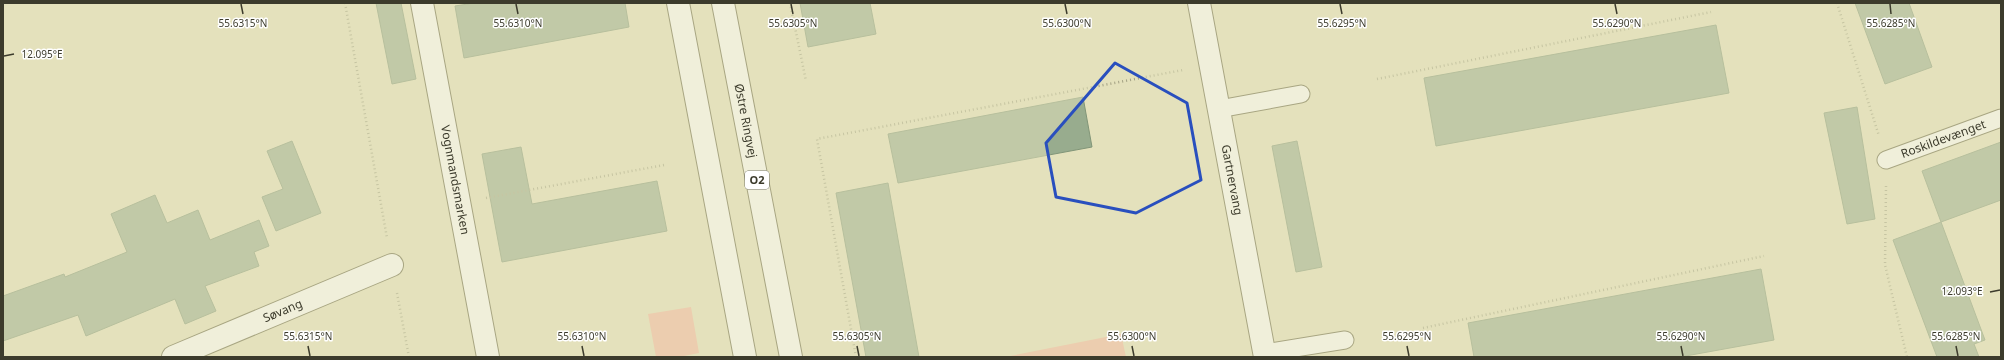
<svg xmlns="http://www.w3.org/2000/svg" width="2004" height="360" viewBox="0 0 2004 360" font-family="'Noto Sans',sans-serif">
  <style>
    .green { fill: #f6b49f }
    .building { fill: #98ac8e; stroke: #819578 }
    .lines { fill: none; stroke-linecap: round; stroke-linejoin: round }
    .lane-casing { stroke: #615d3d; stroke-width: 19 }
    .street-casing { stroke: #615d3d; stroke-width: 24 }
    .primary-casing { stroke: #615d3d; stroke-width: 24 }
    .path { stroke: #a3a184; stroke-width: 2.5; stroke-dasharray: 1 3; stroke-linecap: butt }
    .lane { stroke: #fff; stroke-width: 17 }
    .street { stroke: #fff; stroke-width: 22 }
    .primary { stroke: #fff; stroke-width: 22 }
    .marked { fill: none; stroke: #294fbe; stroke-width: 3; stroke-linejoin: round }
    .ticks { fill: none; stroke: #3c3b2c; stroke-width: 1.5 }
    .labels { text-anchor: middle; stroke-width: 3; stroke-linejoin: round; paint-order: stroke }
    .shield { fill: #fff; stroke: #76766b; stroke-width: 1 }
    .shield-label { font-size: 11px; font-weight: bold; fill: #3c3b2c }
    .street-label { font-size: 12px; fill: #3c3b2c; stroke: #fff }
    .ticks-label { font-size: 10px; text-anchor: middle; fill: #3c3b2c; stroke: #fff; stroke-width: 3; stroke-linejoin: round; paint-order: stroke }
  </style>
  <rect width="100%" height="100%" fill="#e4e1bc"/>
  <!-- green -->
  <path class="green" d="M691 307 699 353 679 357H656L648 314Z
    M1121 334 1126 357H1005Z"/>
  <!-- building -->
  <path class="building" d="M376 3H401L416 79 392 84Z
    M474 3H625L629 27 464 58 455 6Z
    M800 3H870L876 34 808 47Z
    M1855 3H1909L1932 67 1885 84Z
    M1716 25 1729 93 1436 146 1424 78Z
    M1083 97 1092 147 898 183 888 134Z
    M1857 107 1875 219 1847 224 1824 113Z
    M292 141 321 213 276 231 262 197 283 189 267 151Z
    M1297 141 1322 267 1296 272 1272 146Z
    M2001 142V200L1941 222 1922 171Z
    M521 147 532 204 657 181 667 231 502 262 482 154Z
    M888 183 919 357H866L836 193Z
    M155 195 167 223 198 210 210 240 259 220 269 246 254 252 259 266 205 286 216 311 185 324 175 299 86 336 78 315 3 341V296L64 274 65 277 127 252 111 214Z
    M1941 222 1985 340 1974 344 1979 357H1937L1893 240Z
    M1761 269 1774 340 1680 357H1474L1468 323Z"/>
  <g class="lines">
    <!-- lane casing -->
    <g class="lane-casing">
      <g id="lane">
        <path d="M1219 109 1301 94"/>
        <path id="s1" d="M1886 160 2001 118"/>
        <path d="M1264 353 1345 340"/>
      </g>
    </g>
    <!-- street casing -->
    <g class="street-casing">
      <g id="street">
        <path id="s2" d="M422 3 488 357"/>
        <path id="s3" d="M1199 3 1265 357"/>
        <path id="s4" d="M173 357 392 265"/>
      </g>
    </g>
    <!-- primary casing -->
    <g class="primary-casing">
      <g id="primary">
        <path d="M678 3 745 357"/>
        <path id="s5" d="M723 3 791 357"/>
      </g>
    </g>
    <!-- path -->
    <path class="path" d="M345 3 387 238
      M790 3 806 81
      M1837 3 1879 136
      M1377 79 1711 12
      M1886 186 1885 265 1907 357
      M486 198 664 165
      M397 293 409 357
      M1423 328 1764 256
      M856 357 817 139 1183 70"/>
    <!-- lane -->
    <use href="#lane" class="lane"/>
    <!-- street -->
    <use href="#street" class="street"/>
    <!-- primary -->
    <use href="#primary" class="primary"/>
  </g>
  <!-- marked area -->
  <path d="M0 0H2004V360H0ZM1115 63 1187 103 1201 180 1136 213 1056 197 1046 143Z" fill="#e4e1bc" fill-opacity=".55" fill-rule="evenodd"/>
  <path class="marked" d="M1115 63 1187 103 1201 180 1136 213 1056 197 1046 143Z"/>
  <!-- ticks -->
  <path class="ticks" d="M241 4 243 14M516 4 518 14M791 4 793 14M1065 4 1067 14M1340 4 1342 14M1615 4 1617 14M1890 4 1891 14M4 56 14 54M1990 292 2000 290M308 346 310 356M582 346 584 356M857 346 859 356M1132 346 1134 356M1407 346 1409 356M1681 346 1683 356M1956 346 1958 356"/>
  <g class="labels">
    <!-- shield labels -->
    <rect class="shield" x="745" y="171" width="24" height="18" rx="3"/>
    <g class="shield-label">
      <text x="757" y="184">O2</text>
    </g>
    <!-- street labels -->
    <g class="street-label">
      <text dy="4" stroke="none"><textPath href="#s5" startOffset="120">Østre Ringvej</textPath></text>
      <text dy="4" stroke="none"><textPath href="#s1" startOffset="61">Roskildevænget</textPath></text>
      <text dy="4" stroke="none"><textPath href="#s2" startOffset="180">Vognmandsmarken</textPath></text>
      <text dy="4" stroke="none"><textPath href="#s3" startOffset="180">Gartnervang</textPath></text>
      <text dy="4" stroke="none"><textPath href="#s4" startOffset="119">Søvang</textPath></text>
    </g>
  </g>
  <g class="ticks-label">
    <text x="243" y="27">55.6315°N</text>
    <text x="518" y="27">55.6310°N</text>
    <text x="793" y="27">55.6305°N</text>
    <text x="1067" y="27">55.6300°N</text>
    <text x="1342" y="27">55.6295°N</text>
    <text x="1617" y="27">55.6290°N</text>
    <text x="1891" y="27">55.6285°N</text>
    <text x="42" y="58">12.095°E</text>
    <text x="1962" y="295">12.093°E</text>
    <text x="308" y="340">55.6315°N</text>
    <text x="582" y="340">55.6310°N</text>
    <text x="857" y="340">55.6305°N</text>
    <text x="1132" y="340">55.6300°N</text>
    <text x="1407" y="340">55.6295°N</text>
    <text x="1681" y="340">55.6290°N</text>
    <text x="1956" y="340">55.6285°N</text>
  </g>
  <!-- border -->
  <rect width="2004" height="360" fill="none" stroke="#3c3b2c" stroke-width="8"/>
</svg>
